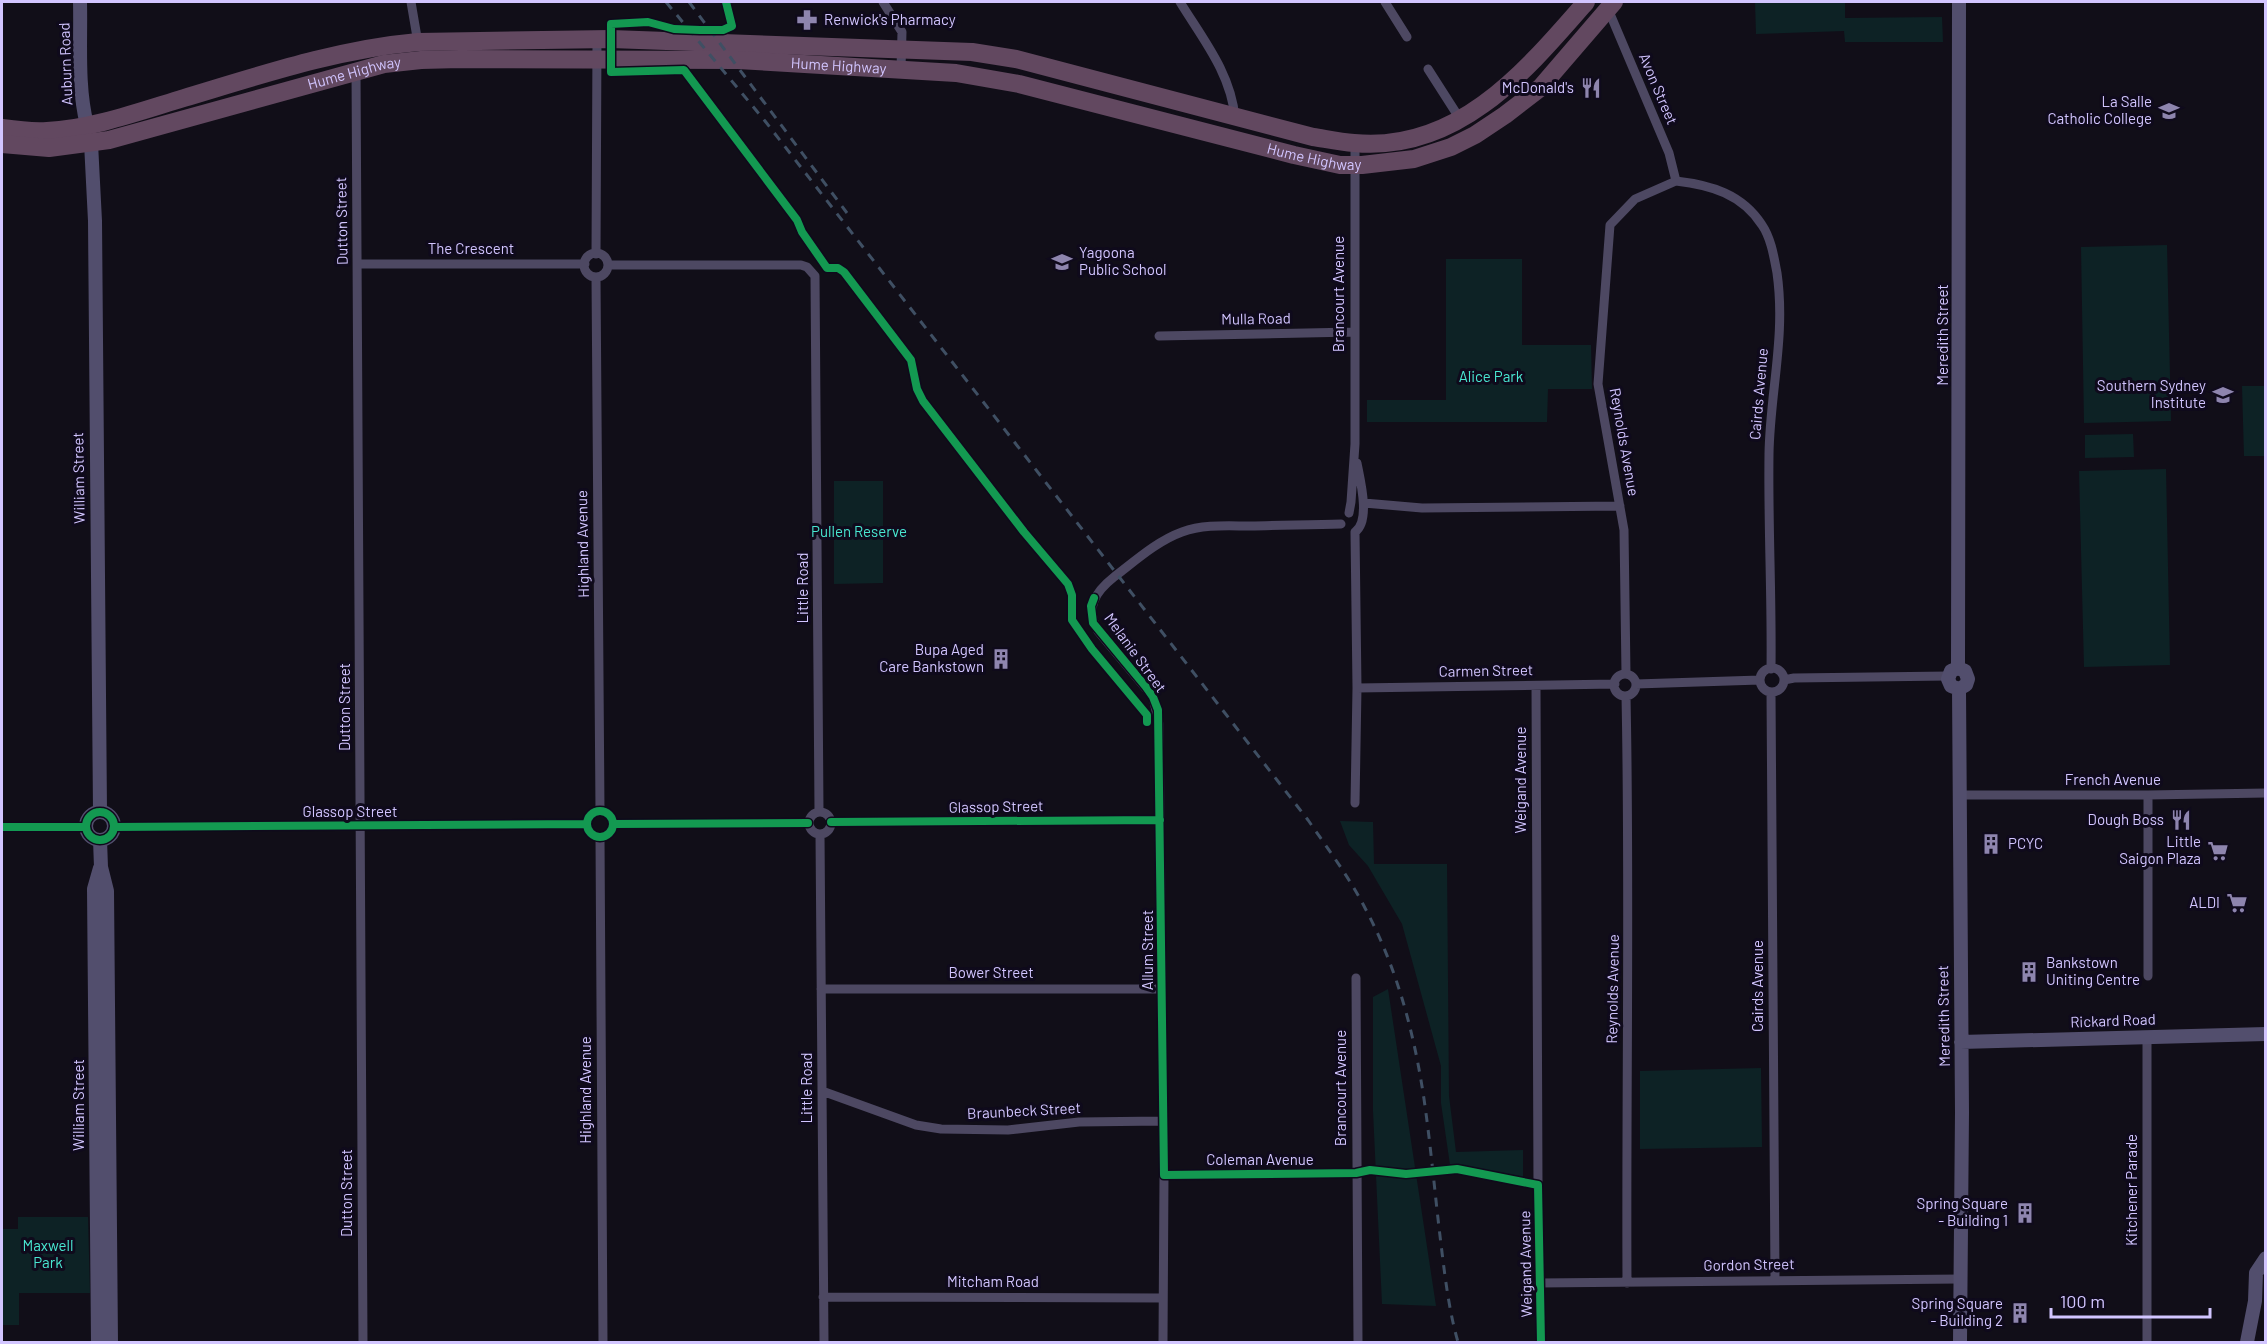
<svg xmlns="http://www.w3.org/2000/svg" width="2267" height="1344" viewBox="0 0 2267 1344" font-family="Barlow,sans-serif">
  <style>
    .green { fill: #0d2225 }
    .lines { fill: none; stroke-linecap: round; stroke-linejoin: round }
    .street { stroke: #4d4862; stroke-width: 9 }
    .secondary { stroke: #524e6d; stroke-width: 14 }
    .highway { stroke: #624860; stroke-width: 18 }
    .rail { stroke: #3f4f63; stroke-width: 3; stroke-dasharray: 9 8; stroke-linecap: butt }
    .cycleway-casing { stroke: #0f0a1c; stroke-width: 11 }
    .cycleway { stroke: #139951; stroke-width: 8 }
    .labels { text-anchor: middle; stroke-width: 6; stroke-linejoin: round; paint-order: stroke }
    .poi-label { font-size: 15px; fill: #d2c5ff; stroke: #0f0a1c; text-anchor: end }
    .street-label { font-size: 15px; fill: #d2c5ff; stroke: #0f0a1c }
    .park-label { font-size: 15px; fill: #49e7d1; stroke: #0f0a1c }
  </style>
  <rect width="100%" height="100%" fill="#110e18"/>
  <!-- green -->
  <path class="green" d="M1755 2H1845V18L1942 17 1943 42H1845L1844 31 1756 34Z
    M2167 245 2171 421 2084 423 2081 247Z
    M1446 259H1522V345H1591L1592 389H1548L1547 422H1367V400H1446Z
    M2242 386H2265V456H2244Z
    M2133 434 2134 457 2085 458V435Z
    M2166 469 2170 665 2084 667 2079 471Z
    M834 481H883V583L834 584Z
    M1340 821 1373 822 1374 864H1447L1449 1096 1456 1152 1523 1150V1184L1460 1172 1442 1174 1441 1168 1450 1165 1441 1103V1066L1402 924 1368 866 1349 845Z
    M1388 989 1436 1306 1382 1304 1373 1111V997Z
    M1761 1068 1762 1147 1640 1149V1071Z
    M18 1217H88L90 1293H19V1325H2V1229H18Z"/>
  <g class="lines">
    <!-- street -->
    <path class="street" d="M411 2 418 43
      M883 2 902 32 901 69
      M1180 2C1202 38 1231 73 1235 118
      M1385 2 1407 37
      M1608 9 1669 153 1676 181
      M1428 69 1460 119
      M356 70 363 1342
      M1676 181C1711 185 1742 194 1762 225 1771 238 1774 257 1777 273 1786 336 1770 392 1769 454 1768 526 1772 597 1771 669
      M584 265a12 12 0 1 1 24 0a12 12 0 1 1-24 0Z
      M596 254 597 39
      M358 264H585
      M608 265H801L807 267 815 276 819 811
      M596 277 600 811
      M1159 336 1354 332
      M1364 503 1422 508 1620 506
      M1349 513 1351 502 1355 444V144
      M1355 532C1371 521 1360 479 1357 463
      M1760 680a12 12 0 1 1 24 0a12 12 0 1 1-24 0Z
      M1626 674 1624 530 1598 384 1610 225 1635 199 1676 181
      M1614 685a11 11 0 1 1 22 0a11 11 0 1 1-22 0Z
      M1784 680 1794 678 1948 676
      M1636 684 1760 680
      M1536 686 1538 1185 1541 1342
      M1357 688 1615 684
      M1771 692 1775 1279
      M1626 696C1630 891 1626 1087 1627 1283
      M1960 795H2148L2266 793
      M1355 803 1357 688 1355 532
      M587 824a13 13 0 1 1 26 0a13 13 0 1 1-26 0Z
      M809 823a11 11 0 1 1 22 0a11 11 0 1 1-22 0Z
      M831 822 1160 820
      M613 824 808 823
      M2 827H86
      M114 827 587 824
      M820 834 824 1342
      M600 837 603 1342
      M2148 976V795
      M1356 978 1358 1342
      M821 989H1162
      M822 1091 916 1125 941 1129 1008 1130 1079 1122 1162 1121
      M1164 1175 1356 1173
      M1539 1283 1960 1279
      M823 1297 1163 1298
      M1163 1342 1164 1175 1159 724 1153 697 1098 631C1085 608 1095 592 1114 577 1135 561 1157 541 1182 532 1204 524 1228 526 1250 526 1281 525 1311 525 1341 524
      M2147 1342V1037"/>
    <!-- secondary -->
    <path class="secondary" d="M80 2C81 42 77 85 87 125
      M91 143 95 221 100 812
      M1958 668 1959 2
      M1958 668 1951 671 1948 679 1951 686 1959 689
      M1958 668 1965 671 1968 679 1966 685 1959 689
      M1959 689 1962 1112 1960 1342
      M86 826a14 14 0 1 1 28 0a14 14 0 1 1-28 0Z
      M100 840 101 867 107 891 111 1342
      M1961 1042 2266 1034
      M98 1342 94 889 100 868
      M2247 1342 2255 1301 2256 1273 2266 1258"/>
    <!-- highway -->
    <g class="highway">
      <path d="M2 128C16 130 32 132 47 131 91 129 141 111 184 98 261 75 338 49 418 42L611 39 972 52 1016 59 1313 137C1326 139 1340 142 1354 143 1457 153 1525 72 1586 2"/>
      <path id="s1" d="M2 144 49 148 109 140 384 64 421 60 460 59 738 60 956 73 1019 84 1294 155 1340 165H1362L1414 159 1451 147 1475 135 1505 115 1540 88 1614 2"/>
    </g>
    <!-- rail -->
    <path class="rail" d="M666 2 765 121 1308 820C1328 849 1349 877 1365 908 1397 968 1414 1032 1424 1099 1431 1147 1435 1196 1441 1244 1445 1277 1449 1311 1458 1342
      M689 2 847 213"/>
    <!-- cycleway casing -->
    <g class="cycleway-casing">
      <path id="cycleway" d="M726 2 732 26 723 30H700L674 29 648 22 611 24V72L684 70 797 220 802 232 827 268H838L844 272 911 360 917 389 923 401 1024 532 1068 584 1072 595V620L1092 649 1147 715V722
        M1094 598 1091 606 1093 623 1146 687 1153 697 1158 710 1164 1175 1356 1173 1370 1170 1406 1174 1457 1169 1538 1185 1541 1342
        M587 824a13 13 0 1 1 26 0a13 13 0 1 1-26 0Z
        M86 826a14 14 0 1 1 28 0a14 14 0 1 1-28 0Z
        M831 822 1160 820
        M613 824 808 823
        M2 827H86
        M114 827 587 824"/>
    </g>
    <!-- cycleway -->
    <use href="#cycleway" class="cycleway"/>
  </g>
  <!-- icons -->
  <defs>
    <g id="pharmacy-bare" transform="scale(1.62)"><path d="M-2-6h4v4h4v4h-4v4h-4v-4h-4v-4h4Z" fill="#8e85ae" stroke="#0f0a1c" stroke-width="2.5" paint-order="stroke"/></g>
    <g id="restaurant-bare" transform="scale(1.62)"><path d="M-5-6h1v4h1v-4h1v4h1v-4h1v5L-1.5 .5V6h-2V.5L-5-1ZM5-6V6H3V1.5H1.5Q1.5-4 5-6Z" fill="#8e85ae" stroke="#0f0a1c" stroke-width="2.5" paint-order="stroke"/></g>
    <g id="school-bare" transform="scale(1.62)"><path d="M0-5L7-2L0 1L-7-2ZM-4 1L0 2.5L4 1V4Q0 6-4 4Z" fill="#8e85ae" stroke="#0f0a1c" stroke-width="2.5" paint-order="stroke"/></g>
    <g id="university-bare" transform="scale(1.62)"><path d="M0-5L7-2L0 1L-7-2ZM-4 1L0 2.5L4 1V4Q0 6-4 4Z" fill="#8e85ae" stroke="#0f0a1c" stroke-width="2.5" paint-order="stroke"/></g>
    <g id="building-bare" transform="scale(1.62)"><path d="M-4-6H4V6H1V3H-1V6H-4ZM-2.5-4.3h1.7v1.8h-1.7ZM.8-4.3h1.7v1.8H.8ZM-2.5-1h1.7V.8h-1.7ZM.8-1h1.7V.8H.8Z" fill="#8e85ae" stroke="#0f0a1c" stroke-width="2.5" paint-order="stroke"/></g>
    <g id="supermarket-bare" transform="scale(1.62)"><path d="M-6-5.5h2.5l.6 2H6L4.5 2H-2.5L-4.4-4H-6ZM-1.5 3.2a1.3 1.3 0 1 0 .1 0ZM3 3.2a1.3 1.3 0 1 0 .1 0Z" fill="#8e85ae" stroke="#0f0a1c" stroke-width="2.5" paint-order="stroke"/></g>
  </defs>
  <g fill-rule="evenodd">
    <use href="#pharmacy-bare" x="807" y="20"/>
    <use href="#restaurant-bare" x="1591" y="88"/>
    <use href="#school-bare" x="2169" y="111"/>
    <use href="#school-bare" x="1062" y="262"/>
    <use href="#university-bare" x="2223" y="395"/>
    <use href="#building-bare" x="1001" y="659"/>
    <use href="#restaurant-bare" x="2181" y="820"/>
    <use href="#building-bare" x="1991" y="844"/>
    <use href="#supermarket-bare" x="2218" y="851"/>
    <use href="#supermarket-bare" x="2237" y="903"/>
    <use href="#building-bare" x="2029" y="972"/>
    <use href="#building-bare" x="2025" y="1213"/>
    <use href="#building-bare" x="2020" y="1313"/>
  </g>
  <g class="labels">
    <!-- poi labels -->
    <g class="poi-label">
      <text x="824" y="25" text-anchor="start">Renwick's Pharmacy</text>
      <text x="1574" y="93">McDonald's</text>
      <text x="2152" y="107">La Salle<tspan x="2152" dy="17">Catholic College</tspan></text>
      <text x="1079" y="258" text-anchor="start">Yagoona<tspan x="1079" dy="17">Public School</tspan></text>
      <text x="2206" y="391">Southern Sydney<tspan x="2206" dy="17">Institute</tspan></text>
      <text x="984" y="655">Bupa Aged<tspan x="984" dy="17">Care Bankstown</tspan></text>
      <text x="2164" y="825">Dough Boss</text>
      <text x="2201" y="847">Little<tspan x="2201" dy="17">Saigon Plaza</tspan></text>
      <text x="2008" y="849" text-anchor="start">PCYC</text>
      <text x="2220" y="908">ALDI</text>
      <text x="2046" y="968" text-anchor="start">Bankstown<tspan x="2046" dy="17">Uniting Centre</tspan></text>
      <text x="2008" y="1209">Spring Square<tspan x="2008" dy="17">- Building 1</tspan></text>
      <text x="2003" y="1309">Spring Square<tspan x="2003" dy="17">- Building 2</tspan></text>
    </g>
    <!-- street labels -->
    <g class="street-label">
      <text transform="translate(66 64) rotate(-92)" y="5">Auburn Road</text>
      <text dy="5" stroke="none"><textPath href="#s1" startOffset="848">Hume Highway</textPath></text>
      <text dy="5" stroke="none"><textPath href="#s1" startOffset="362">Hume Highway</textPath></text>
      <text transform="translate(1658 89) rotate(67)" y="5">Avon Street</text>
      <text dy="5" stroke="none"><textPath href="#s1" startOffset="1334">Hume Highway</textPath></text>
      <text transform="translate(342 221) rotate(-91)" y="5">Dutton Street</text>
      <text x="471" y="254">The Crescent</text>
      <text transform="translate(1339 294) rotate(-90)" y="5">Brancourt Avenue</text>
      <text transform="translate(1256 319) rotate(-1)" y="5">Mulla Road</text>
      <text transform="translate(1943 335) rotate(-90)" y="5">Meredith Street</text>
      <text transform="translate(1759 394) rotate(-85)" y="5">Cairds Avenue</text>
      <text transform="translate(1624 442) rotate(80)" y="5">Reynolds Avenue</text>
      <text transform="translate(79 478) rotate(-91)" y="5">William Street</text>
      <text transform="translate(583 544) rotate(-91)" y="5">Highland Avenue</text>
      <text transform="translate(803 588) rotate(-90)" y="5">Little Road</text>
      <text transform="translate(1135 653) rotate(54)" y="5">Melanie Street</text>
      <text transform="translate(1486 671) rotate(-1)" y="5">Carmen Street</text>
      <text transform="translate(345 707) rotate(-90)" y="5">Dutton Street</text>
      <text transform="translate(1521 780) rotate(-90)" y="5">Weigand Avenue</text>
      <text x="2113" y="785">French Avenue</text>
      <text transform="translate(996 807) rotate(-1)" y="5">Glassop Street</text>
      <text x="350" y="817">Glassop Street</text>
      <text transform="translate(1148 950) rotate(-90)" y="5">Allum Street</text>
      <text x="991" y="978">Bower Street</text>
      <text transform="translate(1758 986) rotate(-90)" y="5">Cairds Avenue</text>
      <text transform="translate(1613 989) rotate(-89)" y="5">Reynolds Avenue</text>
      <text transform="translate(1944 1016) rotate(-91)" y="5">Meredith Street</text>
      <text transform="translate(2113 1021) rotate(-2)" y="5">Rickard Road</text>
      <text transform="translate(807 1088) rotate(-90)" y="5">Little Road</text>
      <text transform="translate(1341 1088) rotate(-90)" y="5">Brancourt Avenue</text>
      <text transform="translate(586 1090) rotate(-90)" y="5">Highland Avenue</text>
      <text transform="translate(79 1105) rotate(-90)" y="5">William Street</text>
      <text transform="translate(1024 1111) rotate(-3)" y="5">Braunbeck Street</text>
      <text x="1260" y="1165">Coleman Avenue</text>
      <text transform="translate(2132 1190) rotate(-90)" y="5">Kitchener Parade</text>
      <text transform="translate(347 1193) rotate(-90)" y="5">Dutton Street</text>
      <text transform="translate(1526 1264) rotate(-91)" y="5">Weigand Avenue</text>
      <text transform="translate(1749 1265) rotate(-1)" y="5">Gordon Street</text>
      <text x="993" y="1287">Mitcham Road</text>
    </g>
    <!-- park labels -->
    <g class="park-label">
      <text x="1491" y="382">Alice Park</text>
      <text x="859" y="537">Pullen Reserve</text>
      <text x="48" y="1251">Maxwell<tspan x="48" dy="17">Park</tspan></text>
    </g>
  </g>
  <!-- border -->
  <rect width="2267" height="1344" fill="none" stroke="#d2c5ff" stroke-width="6"/>
  <!-- scale -->
  <path d="M2051 1308v9h159v-9" fill="none" stroke="#d2c5ff" stroke-width="3"/>
  <text x="2060" y="1308" font-size="18" fill="#d2c5ff" stroke="#0f0a1c" stroke-width="4.5" paint-order="stroke">100 m</text>
</svg>
